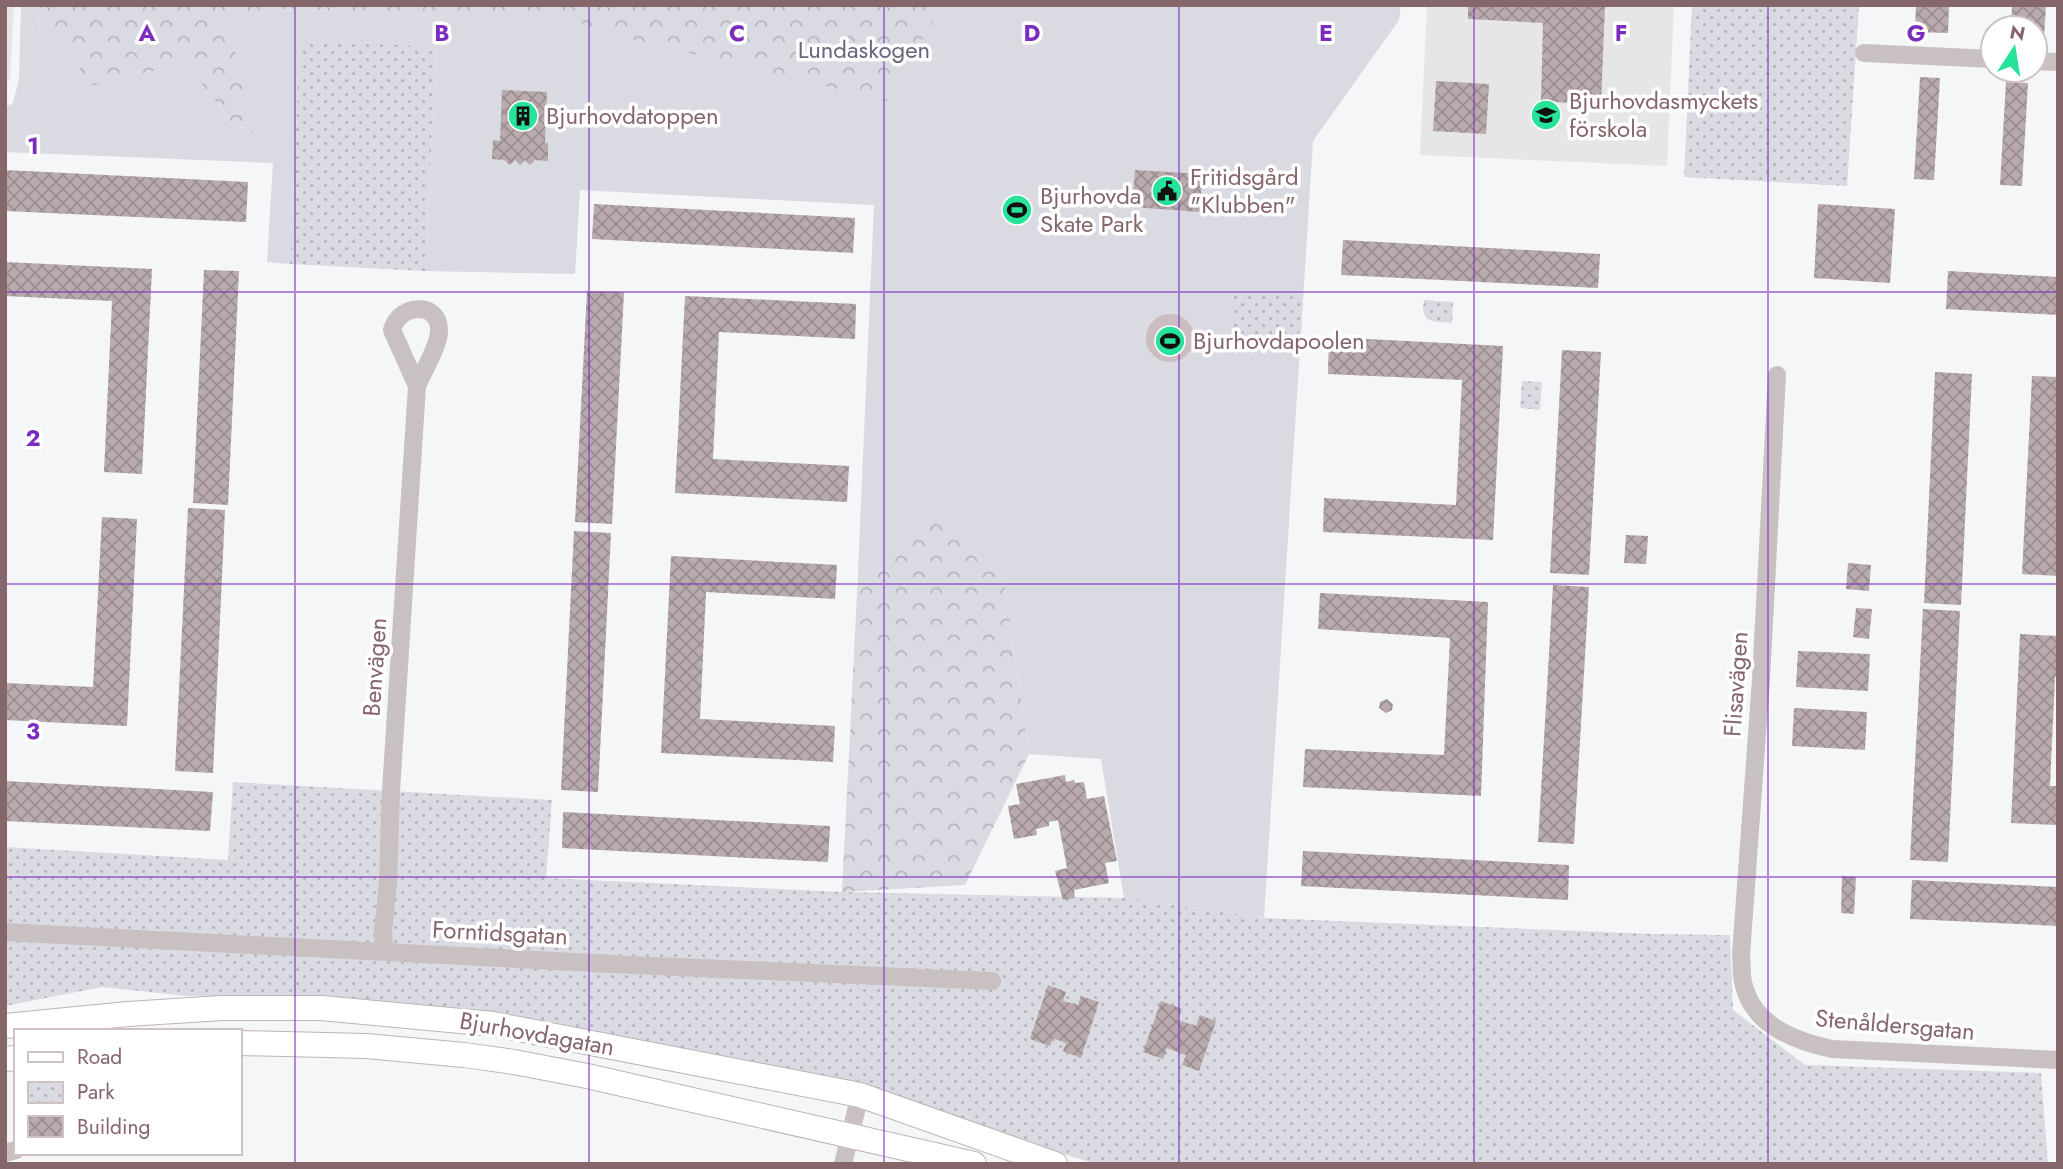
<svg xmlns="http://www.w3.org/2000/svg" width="2063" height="1169" viewBox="0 0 2063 1169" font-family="Jost,sans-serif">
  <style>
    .built { fill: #e7e6e7 }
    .grass { fill: #dadae3 }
    .forest { fill: url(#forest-crowns) }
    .park { fill: url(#park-dots) }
    .water { fill: #cdbdc2 }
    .building { fill: url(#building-cross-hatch) }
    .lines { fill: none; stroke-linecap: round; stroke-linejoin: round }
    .secondary-casing { stroke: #beb4b6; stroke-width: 26 }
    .street { stroke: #c8c0c1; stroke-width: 18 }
    .secondary { stroke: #fff; stroke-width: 24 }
    .grid { fill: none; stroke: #7b2cbf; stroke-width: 2; stroke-opacity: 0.55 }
    .labels { text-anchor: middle; stroke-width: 7; stroke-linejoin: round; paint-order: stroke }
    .park-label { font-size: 24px; fill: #69657c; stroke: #fff }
    .poi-label { font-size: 24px; fill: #85666b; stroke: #fff; text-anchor: start }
    .street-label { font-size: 24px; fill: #85666b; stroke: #fff }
    .grid-label { font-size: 23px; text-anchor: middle; font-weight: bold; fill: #7b2cbf; stroke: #fff; stroke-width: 7; stroke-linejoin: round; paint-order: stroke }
  </style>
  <defs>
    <pattern id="forest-crowns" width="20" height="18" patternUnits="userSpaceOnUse" patternTransform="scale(1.75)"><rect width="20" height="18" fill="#dadae3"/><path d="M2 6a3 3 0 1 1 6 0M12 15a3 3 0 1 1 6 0" fill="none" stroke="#b6b5bc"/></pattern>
    <pattern id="park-dots" width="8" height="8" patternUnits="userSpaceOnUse" patternTransform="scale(1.75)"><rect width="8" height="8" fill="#dadae3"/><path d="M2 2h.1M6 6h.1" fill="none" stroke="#b6b5bc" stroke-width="1.8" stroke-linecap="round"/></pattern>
    <pattern id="building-cross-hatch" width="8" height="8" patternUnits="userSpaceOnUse" patternTransform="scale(1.75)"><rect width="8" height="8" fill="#b8aaad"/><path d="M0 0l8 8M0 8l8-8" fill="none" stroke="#9b8e91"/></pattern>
  </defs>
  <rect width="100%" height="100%" fill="#f4f6f7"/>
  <!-- built -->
  <path class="built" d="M5 5H14L10 81H5Z
    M1427 5H1674L1667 166 1420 155Z"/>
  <!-- grass -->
  <path class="grass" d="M21 5H40L39 28 79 61 82 87 186 63 230 121 252 133 229 22 283 9 582 21 886 101 943 5H1401L1399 20 1313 141 1264 918 1124 898 1101 759 1029 754 1004 580 933 518 857 594 874 205 580 190 575 274 425 271 436 47 300 41 290 264 267 262 273 163 5 152V107L13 103 19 78Z"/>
  <!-- forest -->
  <path class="forest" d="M40 5H943L887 101 582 27V21L283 9 229 22 253 133 230 121 186 63 82 88 79 61 39 28Z
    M933 517 1004 580 1029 754 965 885 842 892 857 594Z"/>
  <!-- park -->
  <path class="park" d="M1692 5H1859L1847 186 1684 177Z
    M300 40 436 47 425 271 290 264Z
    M1231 292 1303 297 1301 330 1288 343 1265 348 1247 335 1230 328Z
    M1424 300 1453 302 1452 323C1433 321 1420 324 1424 300Z
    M1522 381 1542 382 1540 410 1520 408Z
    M233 782 552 800 546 878 842 892 1124 898 1264 918 1653 934 1730 935 1733 1010 1805 1065 2041 1073 2048 1164H1096L860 1092 624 1040 432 1006 343 998 187 996 102 987 5 1006V847L228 860Z"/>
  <!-- water -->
  <path class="water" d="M1146 338a24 24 0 1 1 48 0a24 24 0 1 1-48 0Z"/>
  <!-- building -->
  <path class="building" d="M1468 5H1605L1601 105 1541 101 1543 23 1468 19Z
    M1916 5H1949L1948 33 1915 32Z
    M2012 5H2046L2044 39H2035V28H2011Z
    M1920 77 1940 78 1934 180 1914 179Z
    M1436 81 1489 84 1486 134 1433 131Z
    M2006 82 2028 83 2022 186 2000 185Z
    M502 90 547 92 545 143H548V161L535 160 530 165 525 160 520 165 515 160 510 165 504 160 492 159 493 140 500 141Z
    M5 170 248 182 246 222 5 211Z
    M1135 170 1202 174 1200 212 1132 207Z
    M594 204 855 218 853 253 592 239Z
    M1818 204 1895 209 1890 283 1814 278Z
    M1343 240 1600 254 1598 288 1341 275Z
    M5 262 152 269 142 474 104 472 112 301 5 296Z
    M204 270 239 271 228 505 193 503Z
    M1948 271 2058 277V315L1946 309Z
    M587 291 624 292 612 524 575 522Z
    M685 296 856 304 855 339 719 332 713 459 849 466 847 502 675 493Z
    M1329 337 1503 346 1493 540 1323 532 1324 498 1456 505 1462 380 1328 374Z
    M1562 350 1601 352 1589 575 1550 573Z
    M1935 372 1972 374 1961 605 1924 603Z
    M2032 376 2058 377V576L2022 574Z
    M188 508 225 510 213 773 175 771Z
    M102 517 137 519 127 726 5 720V683L93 687Z
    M574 531 611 533 598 792 561 790Z
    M1626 535 1648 536 1646 564 1624 563Z
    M671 556 837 565 835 599 706 592 700 719 835 726 833 762 661 753Z
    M1848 563 1871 565 1869 591 1846 589Z
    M1553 585 1589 587 1574 844 1538 842Z
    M1320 593 1488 602 1481 796 1303 787 1305 749 1444 755 1450 638 1318 629Z
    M1856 608 1872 609 1869 639 1853 637Z
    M1923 609 1960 611 1948 862 1910 860Z
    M2020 634 2058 636V677H2055L2050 786H2058V825L2011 823Z
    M1798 651 1870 654 1868 691 1796 687Z
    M1387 699 1393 704 1392 710 1386 713 1379 708 1380 702Z
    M1794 708 1867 712 1865 750 1792 746Z
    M1065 775 1066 782 1074 780 1075 783 1084 782 1087 799 1104 796 1117 861 1105 863 1109 883 1074 890 1075 898 1063 900 1055 871 1067 868 1058 820 1049 822V826L1036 829 1037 835 1014 839 1008 806 1020 804 1016 784Z
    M5 781 213 792 210 831 5 821Z
    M563 812 830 826 828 862 562 848Z
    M1303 851 1569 865 1568 900 1301 886Z
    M1842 876 1856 877 1854 914 1841 913Z
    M1912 880 2058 887V926L1910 919Z
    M1048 985 1066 992 1063 1001 1078 1005 1081 996 1099 1002 1081 1058 1063 1051 1066 1043 1053 1038 1050 1046 1030 1039Z
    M1161 1001 1182 1009 1178 1020 1196 1026 1200 1015 1216 1021 1199 1071 1182 1065 1186 1055 1167 1048 1163 1059 1143 1052Z"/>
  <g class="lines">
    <!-- secondary casing -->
    <g class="secondary-casing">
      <path id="secondary" d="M5 1026 128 1014 222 1008H321L493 1024 860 1095 1055 1164
        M240 1043 366 1046 464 1055 514 1062 587 1076 974 1164
        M5 1059 16 1058"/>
    </g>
    <!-- street -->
    <path class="street" d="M1864 53 1993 59
      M2035 61 2058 62
      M1777 375 1761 680 1741 954C1742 963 1741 973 1743 982 1752 1025 1794 1041 1832 1049L2058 1060
      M5 932 632 965 992 981
      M384 951 383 931 388 883 391 791 417 386 392 330C399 303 440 301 439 331 439 345 423 372 417 386
      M5 1153 16 1150
      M843 1164 860 1095"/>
    <!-- secondary -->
    <use href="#secondary" class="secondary"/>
  </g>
  <!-- grid -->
  <path class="grid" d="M295 5V1164M589 5V1164M884 5V1164M1179 5V1164M1474 5V1164M1768 5V1164M5 292H2058M5 584H2058M5 877H2058"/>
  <!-- icons -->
  <defs>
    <g id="school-disc" transform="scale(1.575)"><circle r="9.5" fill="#27e399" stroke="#fff"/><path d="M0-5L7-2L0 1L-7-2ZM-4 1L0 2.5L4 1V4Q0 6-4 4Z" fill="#111"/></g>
    <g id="building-disc" transform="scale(1.575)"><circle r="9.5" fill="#27e399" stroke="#fff"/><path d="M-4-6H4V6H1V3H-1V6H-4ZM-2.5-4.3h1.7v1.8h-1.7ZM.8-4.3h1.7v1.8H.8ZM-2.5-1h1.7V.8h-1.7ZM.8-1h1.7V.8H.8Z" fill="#111"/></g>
    <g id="civic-disc" transform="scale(1.575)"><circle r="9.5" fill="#27e399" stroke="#fff"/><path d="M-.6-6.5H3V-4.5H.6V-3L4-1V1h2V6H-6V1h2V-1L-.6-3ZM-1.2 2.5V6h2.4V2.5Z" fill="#111"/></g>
    <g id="stadium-disc" transform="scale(1.575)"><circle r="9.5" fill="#27e399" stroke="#fff"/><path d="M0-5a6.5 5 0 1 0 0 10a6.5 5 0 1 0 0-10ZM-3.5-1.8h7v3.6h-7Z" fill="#111"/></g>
  </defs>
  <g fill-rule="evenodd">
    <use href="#school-disc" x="1546" y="115"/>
    <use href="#building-disc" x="523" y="116"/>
    <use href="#civic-disc" x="1167" y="191"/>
    <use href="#stadium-disc" x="1017" y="210"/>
    <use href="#stadium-disc" x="1170" y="341"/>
  </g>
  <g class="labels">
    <!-- park labels -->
    <g class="park-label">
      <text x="864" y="58">Lundaskogen</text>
    </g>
    <!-- poi labels -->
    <g class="poi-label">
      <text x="1569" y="109">Bjurhovdasmyckets<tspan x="1569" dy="28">förskola</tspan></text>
      <text x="546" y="124">Bjurhovdatoppen</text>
      <text x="1190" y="185">Fritidsgård<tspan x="1190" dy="28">"Klubben"</tspan></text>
      <text x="1040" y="204">Bjurhovda<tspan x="1040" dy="28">Skate Park</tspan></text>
      <text x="1193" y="349">Bjurhovdapoolen</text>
    </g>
    <!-- street labels -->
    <g class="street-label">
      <text transform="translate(375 667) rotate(-86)" y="8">Benvägen</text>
      <text transform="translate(1736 684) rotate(-86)" y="8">Flisavägen</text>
      <text transform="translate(500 933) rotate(3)" y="8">Forntidsgatan</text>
      <text transform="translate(1895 1025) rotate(5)" y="8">Stenåldersgatan</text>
      <text transform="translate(537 1034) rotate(10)" y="8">Bjurhovdagatan</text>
    </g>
  </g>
  <g class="grid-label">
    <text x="147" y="41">A</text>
    <text x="442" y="41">B</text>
    <text x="737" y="41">C</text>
    <text x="1032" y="41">D</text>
    <text x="1326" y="41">E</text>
    <text x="1621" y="41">F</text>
    <text x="1916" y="41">G</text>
    <text x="33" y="154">1</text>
    <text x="33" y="446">2</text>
    <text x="33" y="739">3</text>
  </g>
  <!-- border -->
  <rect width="2063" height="1169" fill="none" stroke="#85666b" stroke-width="14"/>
  <!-- legend -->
  <rect x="14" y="1029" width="228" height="126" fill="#ffffff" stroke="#cec2c4" stroke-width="2"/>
  <rect x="28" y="1052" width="35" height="10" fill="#ffffff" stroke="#cec2c4" stroke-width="2"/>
  <text x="77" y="1064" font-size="21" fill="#85666b">Road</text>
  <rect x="28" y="1082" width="35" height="21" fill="url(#park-dots)" stroke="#cec2c4" stroke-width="2"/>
  <text x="77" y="1099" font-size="21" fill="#85666b">Park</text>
  <rect x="28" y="1116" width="35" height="21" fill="url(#building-cross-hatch)" stroke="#cec2c4" stroke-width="2"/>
  <text x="77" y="1134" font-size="21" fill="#85666b">Building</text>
  <!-- north arrow -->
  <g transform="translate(2014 49) rotate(12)"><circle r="33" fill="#ffffff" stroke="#cec2c4" stroke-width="2"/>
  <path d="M0-5L12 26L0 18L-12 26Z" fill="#27e399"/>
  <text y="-10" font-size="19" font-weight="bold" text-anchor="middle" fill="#85666b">N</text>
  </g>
</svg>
